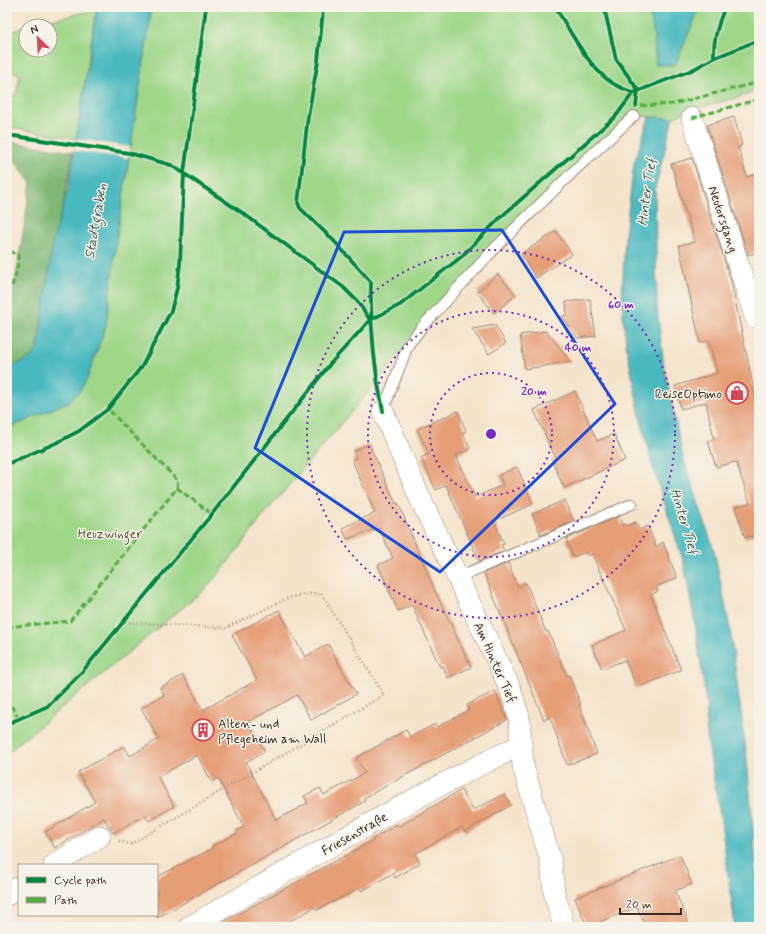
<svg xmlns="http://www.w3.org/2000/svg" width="766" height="934" viewBox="0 0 766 934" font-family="Mynerve,sans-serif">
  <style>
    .green { fill: #9fd789; stroke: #6d8054; fill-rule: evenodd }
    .forest { fill: #7fb875; stroke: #5d714a }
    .water { fill: #4ab9c0; stroke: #42726f }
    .pier { fill: #f5e4cc }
    .building { fill: #e69e77 }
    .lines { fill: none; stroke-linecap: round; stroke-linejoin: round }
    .lane-casing { stroke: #988775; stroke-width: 12 }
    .street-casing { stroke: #988775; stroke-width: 22 }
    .path { stroke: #988775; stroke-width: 2.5; stroke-dasharray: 1 3; stroke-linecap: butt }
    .lane { stroke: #fff; stroke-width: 10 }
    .street { stroke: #fff; stroke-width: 21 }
    .quiet { stroke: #55ab43; stroke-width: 3; stroke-dasharray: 6 3; stroke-linecap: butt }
    .cycleway-casing { stroke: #f7f3e8; stroke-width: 6 }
    .cycleway { stroke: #00873e; stroke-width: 4 }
    .marked { fill: none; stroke: #1d4ed8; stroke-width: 3; stroke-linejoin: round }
    .ring { fill: none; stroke: #7b2cbf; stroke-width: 2; stroke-dasharray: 2 4 }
    .labels { text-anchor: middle; stroke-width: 3; stroke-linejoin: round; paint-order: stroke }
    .street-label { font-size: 13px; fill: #3b2a1e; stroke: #f7f3e8 }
    .poi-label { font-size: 13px; fill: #3b2a1e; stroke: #f7f3e8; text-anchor: end }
    .park-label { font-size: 13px; fill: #545539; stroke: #f7f3e8 }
    .water-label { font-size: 14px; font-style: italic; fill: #405c57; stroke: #f7f3e8 }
    .centre { fill: #7b2cbf; stroke: #f7f3e8; stroke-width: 2 }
    .ring-label { font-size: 12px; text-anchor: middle; font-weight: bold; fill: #7b2cbf; stroke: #f7f3e8; stroke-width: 3; stroke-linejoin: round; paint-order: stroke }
  </style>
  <rect width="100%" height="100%" fill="#f7f3e8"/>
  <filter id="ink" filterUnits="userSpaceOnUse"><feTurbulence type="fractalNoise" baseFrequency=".025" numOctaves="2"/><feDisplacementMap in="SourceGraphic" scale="8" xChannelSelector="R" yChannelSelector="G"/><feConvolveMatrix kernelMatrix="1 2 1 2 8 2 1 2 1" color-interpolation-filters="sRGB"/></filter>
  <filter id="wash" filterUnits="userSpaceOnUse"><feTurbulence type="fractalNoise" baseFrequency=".012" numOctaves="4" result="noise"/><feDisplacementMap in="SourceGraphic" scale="16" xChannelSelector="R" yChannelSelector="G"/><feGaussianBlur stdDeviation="0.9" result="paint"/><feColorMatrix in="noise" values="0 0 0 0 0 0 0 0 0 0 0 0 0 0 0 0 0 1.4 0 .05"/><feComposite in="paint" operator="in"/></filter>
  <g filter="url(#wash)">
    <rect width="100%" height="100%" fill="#f5e4cc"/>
    <!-- green -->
    <path class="green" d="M152 7H648L653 27 656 65H675L700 7H759V90L737 98 689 110 673 118 634 116 579 166 408 345 268 510 222 570 205 589 7 753V429L70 401 87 379 106 325 115 249Z
      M96 10 76 139 7 127V94L16 96 20 74 7 71V34L28 25ZM26 26H50V50H26Z"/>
    <!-- forest -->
    <path class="forest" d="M7 141 73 152 38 348 30 358 7 369V334L31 183 14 160 7 159Z"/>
    <!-- water -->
    <path class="water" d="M97 7H152L115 249 106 325 87 379 80 391 70 401 7 429V369L30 358 38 348 53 240 68 190Z
      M648 7H700L675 65H656L653 27Z
      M649 117 673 118 655 189 657 308 664 367 683 457 714 550 730 629 747 759 757 876 759 927H735L722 828 708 743 706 727 707 708 696 630 684 564 652 464 641 421 627 350 623 316 622 300 625 235 634 164Z"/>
    <!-- pier -->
    <path class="pier" d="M76 139 130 147 128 158 74 151Z"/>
    <g id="blocks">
      <!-- building -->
      <path class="building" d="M734 117 742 145 738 147 747 177 755 174 759 192V252L748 255 707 125Z
        M692 158 731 281 759 414V534L745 538 735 507 750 503 736 462 716 467 708 441 714 439 706 402 681 409 675 386 717 373 709 341 700 343 679 245 695 242 671 164Z
        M556 231 572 254 536 278 521 254Z
        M498 274 516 295 494 313 477 292Z
        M590 299 596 336 577 338 562 316 567 315 566 302Z
        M495 325 506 343 489 354 472 329Z
        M546 331 571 362 525 369 520 335Z
        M575 391 597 441 614 434 625 460 564 488 552 460 556 459 534 410Z
        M458 411 466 431 463 433 470 449 456 455 475 497 503 485 499 475 517 467 533 504 494 521 504 544 501 545 504 551 479 561 446 485 436 490 421 458 429 454 417 429Z
        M369 444 396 504 398 503 436 593 471 667 448 678 443 666 440 667 412 605 398 611 378 565 393 558 379 528 347 539 342 528 375 513 352 460 356 458 353 451Z
        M565 500 574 521 541 535 532 514Z
        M619 516 622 525 625 524 626 526 636 522 639 530 648 526 656 547 663 542 677 578 656 587 658 591 651 595 681 670 637 688 625 660 602 669 592 645 626 630 592 554 588 556 586 552 573 557 566 539Z
        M508 563 518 587 526 583 546 632 548 631 567 676 569 675 581 705H579L597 754 567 765 550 717 544 720 484 573Z
        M279 610 305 657 328 644 356 694 311 720 297 695 248 722 265 751 246 762 276 820 308 803 304 796 320 788 324 795 365 773 356 758 406 730 410 737 435 724 437 727 469 710 467 705 495 691 507 720 364 798 365 801 157 918V877L213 848 212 846 238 833 236 831 244 827 218 778 212 782 197 755 158 777 174 806 149 821 145 815 113 833 104 818 55 848 45 832 95 802 78 772 124 746 130 756 159 739 141 708 164 695 160 688 183 675 203 710 257 680 232 635Z
        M461 790 473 810 505 794 511 805 465 832 462 827 415 854 420 863 395 878 393 873 362 891 360 888 317 910 315 907 279 927H214L374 840 373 839 397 824 399 826Z
        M680 855 692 884 675 891 690 927H646L637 907 587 927 575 898Z"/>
    </g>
  </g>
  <g filter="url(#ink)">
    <use href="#blocks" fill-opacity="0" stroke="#988775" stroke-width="1"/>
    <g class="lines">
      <!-- lane casing -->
      <g class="lane-casing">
        <path id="lane" d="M383 411 408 345 422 327 497 246 579 166 634 116
          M458 577 632 504"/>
      </g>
      <!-- street casing -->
      <g class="street-casing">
        <path id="street" d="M692 118 755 317H759
          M383 411 419 496 510 688 519 717 523 766 551 862 554 892 564 927
          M54 865 100 836
          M7 895 19 887
          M189 927C299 865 407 799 521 745"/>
      </g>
      <!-- path -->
      <path class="path" d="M119 841 131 844 384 695 321 593 306 594 288 598 226 628 123 622"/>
      <!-- lane -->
      <use href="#lane" class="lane"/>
      <!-- street -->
      <use href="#street" class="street"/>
      <!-- quiet -->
      <path class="quiet" d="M637 102 636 106 673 104 759 82
        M692 118 759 99
        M7 294C15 282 18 269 18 255L7 250
        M177 488 212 514
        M7 627 70 621 177 488 178 481 108 409
        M7 698 18 718"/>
      <!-- cycleway casing -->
      <g class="cycleway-casing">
        <path id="cycleway" d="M325 7 323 10 318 61 308 116 298 203 300 208 335 242 371 282C370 325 374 368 383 411
          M555 7C570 30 586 63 608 80 615 86 625 89 633 93
          M604 7 616 59 638 90 636 106
          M714 58C713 41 718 23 725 7
          M7 135 129 153 171 165 244 214 343 287 358 302 370 320
          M7 464 56 443 79 431 108 409 142 366 171 311 177 288 180 264 184 173 206 7
          M7 724 48 706 82 672 212 514 330 364 370 320 400 305 461 257 501 217 616 116 633 93 692 70 714 58 759 40"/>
      </g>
      <!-- cycleway -->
      <use href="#cycleway" class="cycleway"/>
    </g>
  </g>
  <!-- marked area -->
  <path class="marked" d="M502 230 615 404 440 572 255 448 344 232Z"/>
  <!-- distance rings -->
  <g class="ring">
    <circle cx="491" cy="434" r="61"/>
    <circle cx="491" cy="434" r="123"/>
    <circle cx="491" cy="434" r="184"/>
  </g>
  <!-- icons -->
  <defs>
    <g id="shop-ring" transform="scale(1.15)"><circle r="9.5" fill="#f7f3e8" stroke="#d1495b" stroke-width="1.5"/><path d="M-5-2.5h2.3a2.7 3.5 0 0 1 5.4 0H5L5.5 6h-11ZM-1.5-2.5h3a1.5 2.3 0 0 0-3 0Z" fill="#d1495b"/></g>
    <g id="building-ring" transform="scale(1.15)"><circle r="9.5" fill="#f7f3e8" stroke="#d1495b" stroke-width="1.5"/><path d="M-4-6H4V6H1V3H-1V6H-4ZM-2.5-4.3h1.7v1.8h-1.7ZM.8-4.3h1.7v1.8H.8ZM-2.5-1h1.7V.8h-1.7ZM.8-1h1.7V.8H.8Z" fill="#d1495b"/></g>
  </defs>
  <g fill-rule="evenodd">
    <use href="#shop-ring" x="737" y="393"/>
    <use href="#building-ring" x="203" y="730"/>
  </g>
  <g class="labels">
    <!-- street labels -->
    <g class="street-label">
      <text transform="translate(724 219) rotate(72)" y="5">Neutorsgang</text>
      <text transform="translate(496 662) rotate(66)" y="5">Am Hinter Tief</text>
      <text transform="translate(354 833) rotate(-30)" y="5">Friesenstraße</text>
    </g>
    <!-- poi labels -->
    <g class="poi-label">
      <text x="722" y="398">ReiseOptimo</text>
      <text x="218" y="728" text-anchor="start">Alten- und<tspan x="218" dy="15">Pflegeheim am Wall</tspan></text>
    </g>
    <!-- park labels -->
    <g class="park-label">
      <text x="110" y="538">Heuzwinger</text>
    </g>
    <!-- water labels -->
    <g class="water-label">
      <text transform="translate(646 192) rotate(-82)" y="5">Hinter Tief</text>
      <text transform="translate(95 221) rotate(-80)" y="5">Stadtgraben</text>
      <text transform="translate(685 521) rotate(73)" y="5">Hinter Tief</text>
    </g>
  </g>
  <circle cx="491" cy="434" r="6" class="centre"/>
  <g class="ring-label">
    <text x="621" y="308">60 m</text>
    <text x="578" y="351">40 m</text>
    <text x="534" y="395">20 m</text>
  </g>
  <!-- margin -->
  <rect width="766" height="934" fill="none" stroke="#f7f3e8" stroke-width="24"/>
  <!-- legend -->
  <rect x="18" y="864" width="140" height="52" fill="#f7f3e8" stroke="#aca397"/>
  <rect x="26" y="877" width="20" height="6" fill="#00873e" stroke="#aca397"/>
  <text x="54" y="884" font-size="12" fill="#3b2a1e">Cycle path</text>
  <rect x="26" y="897" width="20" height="6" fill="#55ab43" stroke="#aca397"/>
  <text x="54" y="904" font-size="12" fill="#3b2a1e">Path</text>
  <!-- north arrow -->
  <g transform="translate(38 38) rotate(336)"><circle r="19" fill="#f7f3e8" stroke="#aca397"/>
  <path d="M0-3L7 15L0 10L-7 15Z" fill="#d1495b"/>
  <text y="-6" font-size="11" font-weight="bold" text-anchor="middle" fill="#3b2a1e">N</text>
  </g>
  <!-- scale -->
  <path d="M620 908v6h61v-6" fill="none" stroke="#3b2a1e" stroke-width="2"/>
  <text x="626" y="908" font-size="12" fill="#3b2a1e" stroke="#f7f3e8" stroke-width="3" paint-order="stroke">20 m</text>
</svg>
